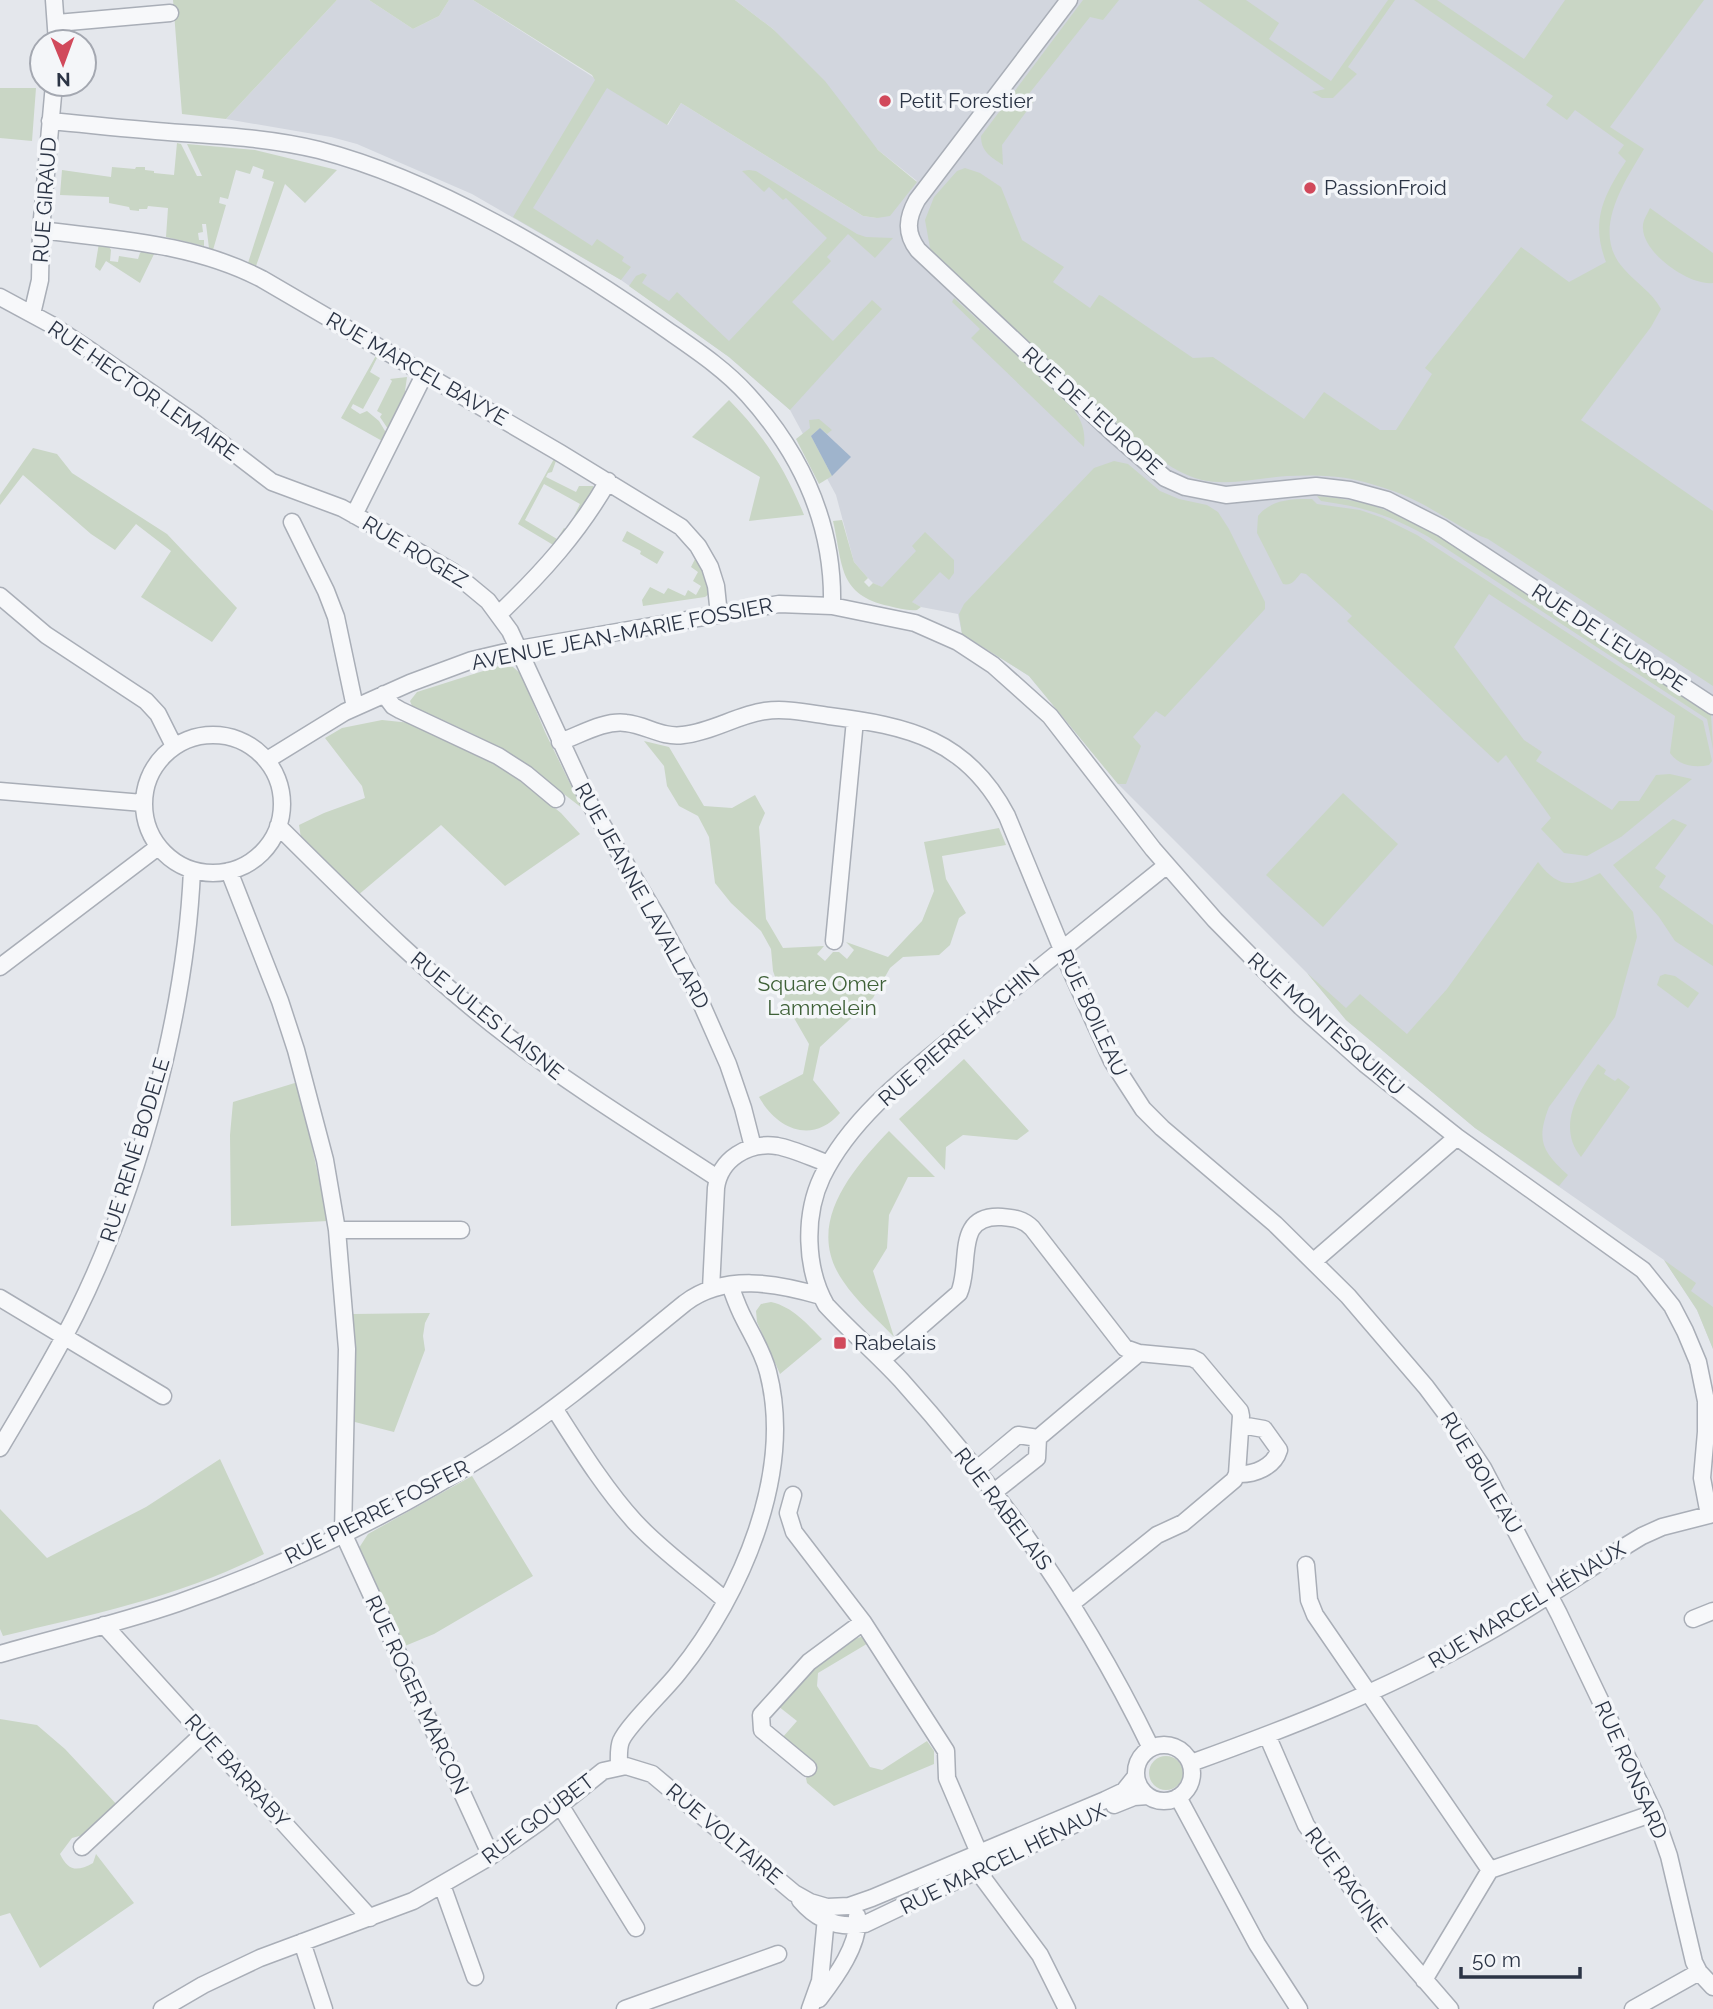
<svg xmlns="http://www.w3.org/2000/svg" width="1713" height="2009" viewBox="0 0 1713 2009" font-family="Raleway,sans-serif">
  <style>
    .built { fill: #d2d6de }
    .green { fill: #c9d6c5 }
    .water { fill: #9fb4cc }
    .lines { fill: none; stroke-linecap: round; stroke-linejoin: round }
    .street-casing { stroke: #a9aeb7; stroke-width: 19 }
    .street { stroke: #f7f8fa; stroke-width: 16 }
    .poi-dot { fill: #d1495b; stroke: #f4f6f9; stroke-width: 2.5 }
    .labels { text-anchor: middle; stroke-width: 7; stroke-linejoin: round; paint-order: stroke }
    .poi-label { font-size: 21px; fill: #2b3445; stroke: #f4f6f9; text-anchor: start }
    .street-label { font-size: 21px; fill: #2b3445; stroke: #f4f6f9 }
    .park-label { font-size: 21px; fill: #3f6138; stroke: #f4f6f9 }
  </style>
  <rect width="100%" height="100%" fill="#e4e7ec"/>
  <!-- built -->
  <path class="built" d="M337 0H369L413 29 439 16 449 0H473L668 125 681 103 863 216 877 218 917 181 878 150 773 29 735 0H1713V1349L1697 1310 1664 1260 1475 1128 1346 1020 1307 973 1118 784 1029 676 962 634 958 614 921 607 873 583 868 578 854 562 836 495 790 410 729 357 621 280 472 194 357 144 331 137 226 119Z"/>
  <!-- green -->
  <path class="green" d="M173 0H337L226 119 182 114Z
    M369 0H449L439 16 413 29Z
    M473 0H735L773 29 825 81 878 150 917 182 890 216 877 218 863 216 681 103 667 125 607 88 533 208 592 246 597 239 624 257 622 261 631 267 621 280 513 217 595 80 592 75Z
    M1083 0H1119L1103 20 1090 17 1028 95 1034 101 1002 145 1003 165C991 157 981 152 981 136Z
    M1198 0H1246L1279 23 1269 39 1331 81 1388 0H1395L1348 67 1357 74 1333 98H1322L1312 92 1325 89Z
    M1414 0H1437L1524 59 1565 0H1704L1610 127 1644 149C1624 183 1590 232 1624 269 1636 283 1652 292 1661 309L1651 327 1581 420 1713 511V686L1488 539C1466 531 1447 518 1426 506 1405 494 1381 486 1356 480 1334 475 1309 475 1287 476 1257 478 1231 486 1202 480 1181 475 1162 461 1145 449L940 261 930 248 925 220 934 197 957 171 965 168 980 173 1001 187 1022 240 1064 267 1053 282 1090 308 1099 295 1102 296 1193 358 1213 357 1304 419 1324 392 1380 430H1396L1432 374 1425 368 1521 247 1569 282 1606 262C1590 221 1604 195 1626 161L1618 153 1624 145 1575 110 1567 120 1546 105 1553 96Z
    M0 88H36L32 141 0 138Z
    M177 143 181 144 197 176H202L187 144 255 150 337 170 305 203 285 184 256 266 248 263 274 182 262 178 264 170 253 166 250 174 236 170 228 199 220 197 219 203 226 205 213 250 209 248 206 224H202L203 232 198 233 199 240H204V246L166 237 168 208 148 206 147 209H139V211L130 210 129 207 109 203V197L60 195 62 170 111 177 112 167 135 169 136 167H145V170L154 171V173L174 175Z
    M749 170 756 171 857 234 866 237 893 238 875 258 848 234 827 257 831 261 792 302 833 341 872 300 882 309 790 410 729 357 629 286 636 276 643 273 647 275 642 283 669 301 677 292 729 341 827 238 786 198 783 200 769 187 764 192 742 171Z
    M1650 208 1713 253V283C1690 286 1644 254 1643 229 1642 221 1647 215 1650 208Z
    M99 243H107L111 250 110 261 118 262 119 256 138 259 140 253 146 249 156 250 140 283 106 261 100 271 95 267Z
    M954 298 1070 404C1081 419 1086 429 1084 447L971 338 980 329 952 302Z
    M378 352 381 353V359L377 358 370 372 380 378 363 409 353 404 351 408 360 414 367 411 379 421 388 436 384 442 341 418Z
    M407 377 405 391 408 393 390 432 380 417 382 414 377 411 392 381 390 379Z
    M729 400C763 434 786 470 804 515L749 521 760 477 692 437Z
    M819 419 832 430 827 434 820 428 811 436 832 476 819 484 796 439 810 428 809 420Z
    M33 448 57 454 72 473 167 534 237 608 212 642 141 597 171 551 136 524 115 550 91 534 23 475 0 505V495Z
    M555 457 557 458 552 472 548 473 546 477 576 492 579 486H593L594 492 577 520 573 518 580 504 544 484 525 520 557 539 564 528 569 531 555 546 518 524Z
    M1114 461 1128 464 1160 491 1179 499 1207 505 1218 512 1229 529 1265 602V609L1165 717 1156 711 1133 737 1141 746 1126 784H1118L1029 676 962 634 959 614 964 604 1094 468Z
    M1317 496C1370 500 1398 513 1443 539L1711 714 1713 749 1707 719 1427 536C1389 515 1364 507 1321 501Z
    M1312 499 1317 504 1360 510 1383 518 1417 535 1703 721 1712 761 1709 765C1695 768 1679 766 1670 753L1675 716 1489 594 1454 647 1524 740 1542 752 1536 761 1612 810 1619 801H1639L1656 775 1670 774 1692 779 1621 837 1587 856 1564 853 1541 829 1551 818 1506 755 1498 763 1347 621 1352 616 1306 574 1301 573C1295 580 1292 586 1283 584L1257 533 1258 516C1271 499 1292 499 1312 499Z
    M842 520 854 562 868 578 864 582 869 587 873 583 882 587 916 551 912 546 925 532 954 560V573L949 580 940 572 912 602 921 607 917 610C907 611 898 608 889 606 838 595 843 565 833 521Z
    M627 531 664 552 657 564 640 554 641 551 622 541Z
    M696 557 704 572 709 594 705 597 643 606 642 600 650 587 664 594 668 588 685 596 688 590 696 595 701 586 693 581 698 572 691 567Z
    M502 665 513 667 521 674 545 732 582 808 534 771 475 735 412 706 410 701 417 692Z
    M382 720 411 723 495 760 561 813 580 834 505 886 441 825 357 896 301 838 299 825 324 813 365 798 362 786 325 738 342 728Z
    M644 741 669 747 704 806 732 808 755 795 765 813 759 827 766 919 783 948 824 946 817 954 825 961 833 952H839L847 959 854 950 846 942 888 957 922 921 934 891 924 842 999 828 1006 845 942 856 946 879 966 913 959 918 950 945 939 955 903 957 890 968 873 998 820 1047 813 1080 840 1113C812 1145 777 1129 759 1097L803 1074 809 1044 783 999 773 971 771 949 761 931 731 903 715 883 709 837 698 816 679 806 667 786 664 766Z
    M1343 793 1398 844 1323 927 1266 875Z
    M1673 819 1687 825 1655 868 1666 876 1659 887 1713 925V966L1675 941 1659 917 1613 865Z
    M1538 862C1559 889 1572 887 1600 873L1633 912 1637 937 1615 1017 1549 1107C1536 1140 1542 1152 1568 1175L1559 1186 1475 1128 1346 1020 1307 973 1346 1008 1360 994 1407 1034 1447 989Z
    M1665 974 1675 976 1699 993 1688 1008 1657 985 1660 976Z
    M964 1059 1029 1131 1017 1140 963 1135 946 1147 945 1170 899 1119Z
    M1598 1064 1606 1070 1604 1074 1615 1081 1618 1078 1630 1087 1581 1157C1556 1126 1579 1091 1598 1064Z
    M298 1082 328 1221 231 1226 230 1135 233 1102Z
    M889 1131 935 1177H908L889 1215 887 1248 873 1271 894 1337C877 1319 857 1302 843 1281 804 1225 851 1171 889 1131Z
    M1664 1260 1696 1283 1691 1291 1713 1307V1349L1697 1310Z
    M771 1302C793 1307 806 1323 822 1339L780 1374 757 1322 756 1311 761 1304Z
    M430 1313 425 1323 423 1336 425 1350 394 1432 351 1421 353 1314Z
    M220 1459 264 1554C183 1596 91 1615 3 1636L0 1629V1509L47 1558 146 1507Z
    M472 1476 533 1576 434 1634 400 1648 357 1551 368 1534Z
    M865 1636 870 1642 818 1673 817 1686 870 1767 882 1770 927 1741 934 1751V1764L834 1806 807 1783 806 1778 816 1766 782 1738 797 1721 778 1706C797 1686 838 1640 865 1636Z
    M0 1719 37 1725 65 1749 119 1807 86 1838 83 1835 72 1838 60 1854C68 1871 77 1872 93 1863L96 1854 134 1903 40 1968 10 1913 0 1916Z
    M1149 1773a17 17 0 1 1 34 0a17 17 0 1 1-34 0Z"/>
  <!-- water -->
  <path class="water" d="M820 428 851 457 832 476 811 436Z"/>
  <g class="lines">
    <!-- street casing -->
    <g class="street-casing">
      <path id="street" d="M54 0 57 42
        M1069 0 917 200C907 218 905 233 918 250L1113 433 1165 478 1185 487 1226 495 1316 486 1350 490 1387 500 1442 528 1713 706
        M57 23 170 13
        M50 121C94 125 138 130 182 133 228 136 274 139 319 150 435 180 558 255 657 323 688 345 722 366 748 395 802 455 834 525 832 606
        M41 230C117 240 193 243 262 279L560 453 681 527 698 546 710 567 716 586 719 615
        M0 297 50 324 91 351 195 423 272 482 342 508 367 522 453 572 488 601 510 631 590 804 658 918 690 978 728 1064 743 1108 753 1147
        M32 314 40 280 41 230 54 84
        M354 515 425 373
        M292 522 326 591 336 617 355 707
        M0 596 46 635 146 701 158 714 174 746
        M499 614C542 573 579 532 608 481
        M384 694 393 706 400 710 498 756 526 774 556 799
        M144 804a69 69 0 1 1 138 0a69 69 0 1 1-138 0Z
        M560 742C580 735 604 720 626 723 646 725 662 738 683 735 712 732 737 715 765 711 786 708 808 713 829 716 908 726 967 739 1007 816L1070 969 1112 1061 1143 1109 1162 1128 1275 1224 1348 1296 1426 1387 1453 1423 1483 1468 1559 1614 1654 1813 1669 1856 1694 1962 1699 1972 1713 1987
        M267 760 345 712 410 683 472 660 519 649 779 604 832 606 915 623 958 642 993 665 1050 716 1153 849 1215 920 1301 1007 1365 1064 1457 1137 1643 1270 1672 1306 1685 1331 1698 1362 1706 1401V1432L1702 1478 1709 1515
        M0 791 143 803
        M278 826C353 900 426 974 510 1038 576 1089 647 1132 717 1178
        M229 871 280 1001 296 1050 325 1160 337 1230 347 1349 343 1533 491 1856
        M834 941 855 720
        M0 967 158 847
        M337 1230H461
        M1314 1261 1457 1137
        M711 1289 716 1188C720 1159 748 1142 777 1146 794 1149 812 1158 829 1164
        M0 1298 163 1396
        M882 1360 959 1293C972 1264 953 1214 1002 1217 1014 1218 1023 1219 1032 1228L1125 1348 1139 1353 1192 1358 1198 1361 1240 1411 1241 1416 1237 1474 1234 1480 1183 1523 1157 1535 1071 1604
        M554 1408C579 1447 604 1488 635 1522 662 1551 695 1574 725 1600
        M1038 1438 1139 1353
        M0 1448C26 1404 53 1360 76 1314 139 1187 186 1012 192 870
        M976 1470 1018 1435 1038 1438 1037 1458 994 1492
        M1237 1474C1254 1475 1274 1467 1279 1450L1264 1429 1241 1425
        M793 1495 788 1513 794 1532 863 1622 946 1751 947 1778 979 1853
        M1306 1565 1309 1600 1315 1615 1490 1870
        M1693 1619 1713 1611
        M104 1625 370 1918
        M0 1654C59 1637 120 1623 178 1603 287 1565 395 1513 492 1451 561 1407 622 1354 685 1303 725 1273 777 1283 821 1296
        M1267 1735 1306 1825 1385 1934 1450 2009
        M1136 1773a28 28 0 1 1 56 0a28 28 0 1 1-56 0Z
        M1151 1748C1086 1614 1000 1490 901 1380 877 1354 850 1331 826 1305 805 1268 804 1215 822 1177 854 1111 922 1064 977 1018 1040 967 1103 916 1167 865
        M1191 1763C1288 1728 1384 1691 1474 1640 1532 1609 1585 1570 1642 1536L1662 1527 1713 1514
        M619 1767C619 1758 618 1748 621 1741 627 1726 667 1688 679 1672 742 1594 794 1472 768 1372 763 1352 753 1337 744 1319 738 1308 734 1296 730 1285
        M808 1768 762 1730 761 1715 809 1662 863 1622
        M1178 1797 1257 1944 1299 2009
        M560 1805 636 1928
        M1114 1805 1134 1797 1148 1796
        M82 1847 203 1734
        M971 1862 1040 1955 1067 2009
        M442 1885 475 1977
        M800 1900C817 1920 839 1929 865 1924L1088 1818
        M302 1942 324 2009
        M1424 1980 1490 1870 1654 1813
        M819 1999C835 1978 861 1943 857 1916
        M162 2009 203 1985 260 1958 413 1901 491 1856 538 1823 603 1771 626 1766 652 1774 794 1893 810 1902 827 1907
        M625 2009 778 1954
        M810 2009 820 1981 827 1907 849 1906 872 1898 1105 1800 1124 1791 1136 1776
        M1633 2009 1699 1972"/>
    </g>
    <!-- street -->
    <use href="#street" class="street"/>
  </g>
  <!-- markers -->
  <g class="poi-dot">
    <circle cx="885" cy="101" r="7"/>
    <circle cx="1310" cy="188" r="7"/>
    <rect x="833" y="1336" width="14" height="14" rx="3.5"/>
  </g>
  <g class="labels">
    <!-- poi labels -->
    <g class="poi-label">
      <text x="899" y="108">Petit Forestier</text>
      <text x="1324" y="195">PassionFroid</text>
      <text x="854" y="1350">Rabelais</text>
    </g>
    <!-- street labels -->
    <g class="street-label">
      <text transform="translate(45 200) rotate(-86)" y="7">RUE GIRAUD</text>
      <text transform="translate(417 369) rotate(30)" y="7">RUE MARCEL BAVYE</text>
      <text transform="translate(143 391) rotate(35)" y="7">RUE HECTOR LEMAIRE</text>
      <text transform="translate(1092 411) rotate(42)" y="7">RUE DE L'EUROPE</text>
      <text transform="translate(415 552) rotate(31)" y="7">RUE ROGEZ</text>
      <text transform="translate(622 634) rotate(-11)" y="7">AVENUE JEAN-MARIE FOSSIER</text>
      <text transform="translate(1609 638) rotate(33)" y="7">RUE DE L'EUROPE</text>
      <text transform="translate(642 896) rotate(61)" y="7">RUE JEANNE LAVALLARD</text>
      <text transform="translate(1092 1013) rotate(65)" y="7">RUE BOILEAU</text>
      <text transform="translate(487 1016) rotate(39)" y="7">RUE JULES LAISNE</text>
      <text transform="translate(1326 1024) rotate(42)" y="7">RUE MONTESQUIEU</text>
      <text transform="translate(959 1035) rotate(-41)" y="7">RUE PIERRE HACHIN</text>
      <text transform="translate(135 1150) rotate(-73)" y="7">RUE RENÉ BODELE</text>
      <text transform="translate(1481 1473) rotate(59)" y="7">RUE BOILEAU</text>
      <text transform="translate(1003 1509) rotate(53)" y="7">RUE RABELAIS</text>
      <text transform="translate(377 1512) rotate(-27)" y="7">RUE PIERRE FOSFER</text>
      <text transform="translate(1527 1605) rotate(-31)" y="7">RUE MARCEL HÉNAUX</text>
      <text transform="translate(417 1695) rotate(65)" y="7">RUE ROGER MARCON</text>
      <text transform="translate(1631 1770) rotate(66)" y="7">RUE RONSARD</text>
      <text transform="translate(237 1771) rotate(48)" y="7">RUE BARRABY</text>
      <text transform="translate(538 1819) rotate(-37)" y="7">RUE GOUBET</text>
      <text transform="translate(724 1834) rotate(40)" y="7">RUE VOLTAIRE</text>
      <text transform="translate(1003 1859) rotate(-26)" y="7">RUE MARCEL HÉNAUX</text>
      <text transform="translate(1346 1880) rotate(54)" y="7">RUE RACINE</text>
    </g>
    <!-- park labels -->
    <g class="park-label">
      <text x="822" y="991">Square Omer<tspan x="822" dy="24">Lammelein</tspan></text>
    </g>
  </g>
  <!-- north arrow -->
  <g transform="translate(63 63) rotate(179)"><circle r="33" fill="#f4f6f9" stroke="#a4a8b1" stroke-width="2"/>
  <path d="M0-5L12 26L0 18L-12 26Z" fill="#d1495b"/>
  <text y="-10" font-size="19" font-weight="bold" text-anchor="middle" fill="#2b3445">N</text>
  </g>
  <!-- scale -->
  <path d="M1461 1967v10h119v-10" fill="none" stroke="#2b3445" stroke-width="3.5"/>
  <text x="1472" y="1967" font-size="21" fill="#2b3445" stroke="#f4f6f9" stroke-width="5" paint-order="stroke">50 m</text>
</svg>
